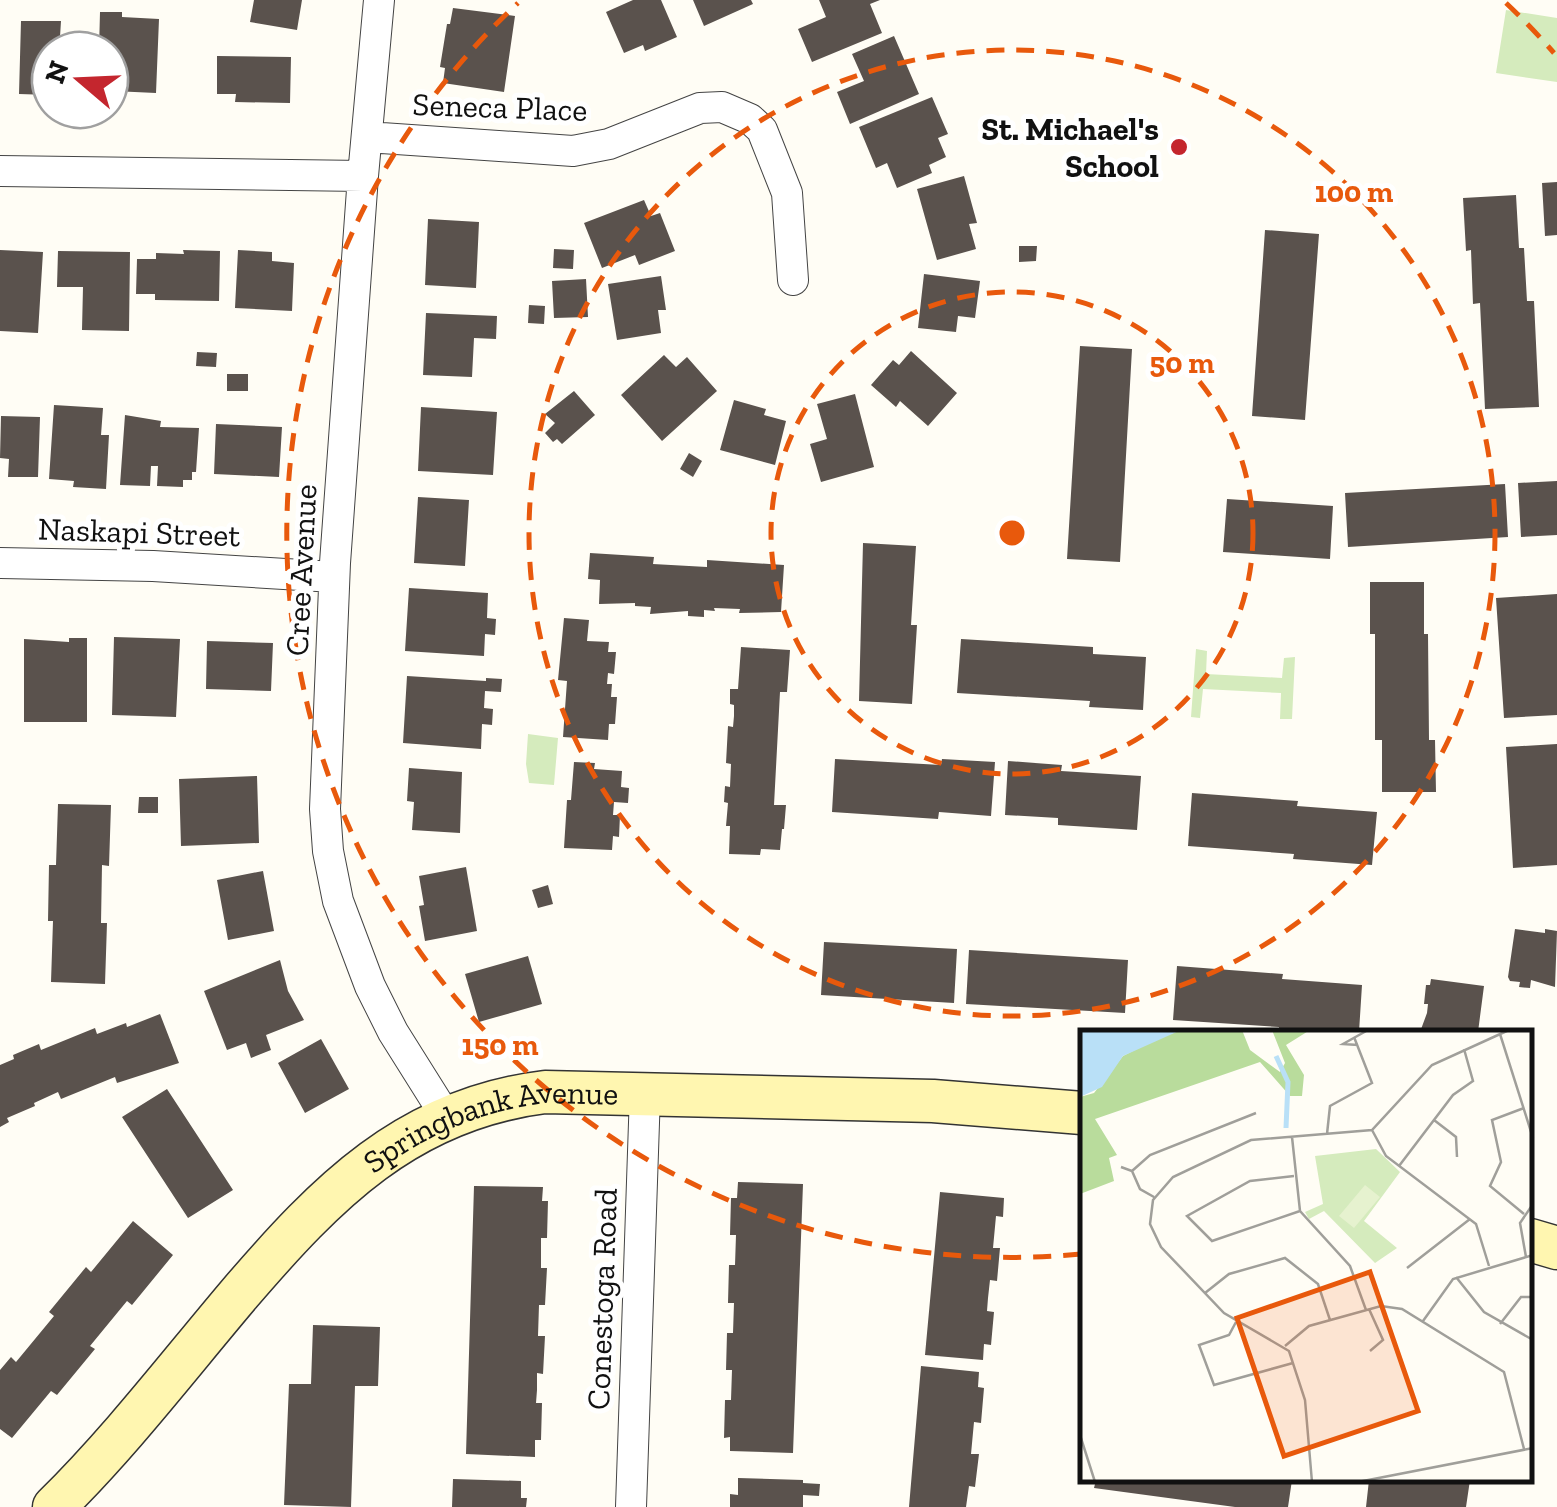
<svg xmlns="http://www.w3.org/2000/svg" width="1557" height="1507" viewBox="0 0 1557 1507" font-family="'Zilla Slab',serif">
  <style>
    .green { fill: #d5ebbd }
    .building { fill: #5a524d }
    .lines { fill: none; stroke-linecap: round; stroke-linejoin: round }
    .street-casing { stroke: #444; stroke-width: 32 }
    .secondary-casing { stroke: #333; stroke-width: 45 }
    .street { stroke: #fff; stroke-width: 30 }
    .secondary { stroke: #fff6b0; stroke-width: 42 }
    .ring { fill: none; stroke: #e8590c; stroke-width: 5; stroke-dasharray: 18 12 }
    .poi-dot { fill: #c4262e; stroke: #fff; stroke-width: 4 }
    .labels { text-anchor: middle; stroke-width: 10; stroke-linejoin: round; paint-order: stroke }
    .street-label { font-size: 32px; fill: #111; stroke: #fff }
    .poi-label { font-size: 32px; font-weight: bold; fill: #111; stroke: #fff; text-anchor: end }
    .inset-river { fill: none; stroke: #b9e0f7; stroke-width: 5 }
    .inset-road { fill: none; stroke: #a09f9a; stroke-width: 2.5 }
    .view { fill: #e8590c; fill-opacity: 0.15; stroke: #e8590c; stroke-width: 5 }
    .inset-edge { fill: none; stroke: #111; stroke-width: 5 }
    .centre { fill: #e8590c; stroke: #fff; stroke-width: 5 }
    .ring-label { font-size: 30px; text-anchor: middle; font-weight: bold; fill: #e8590c; stroke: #fff; stroke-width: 10; stroke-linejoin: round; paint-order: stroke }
  </style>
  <rect width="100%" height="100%" fill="#fffdf5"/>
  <!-- green -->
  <path class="green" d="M1506 10 1557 18V82L1496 73Z
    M1196 649 1207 651 1206 674 1282 678 1284 658 1295 657 1292 719H1280L1281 693 1203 689 1200 718 1191 717Z
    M528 734 558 738 554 785 529 783 526 764Z"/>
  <!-- building -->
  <path class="building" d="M254 0H302L297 30 250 22Z
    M633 0H661L677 37 645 51 643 45 624 53 606 12Z
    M693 0H751L753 4 704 26Z
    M819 0H880L870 4 882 33 812 62 798 29 826 17Z
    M453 8 515 16 504 92 443 83 445 68 440 67 447 24H450Z
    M100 12H122V17L159 19 156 93 113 91 114 50H99Z
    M21 21H61L60 37H84V50H50V95L19 94Z
    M894 36 919 94 850 124 837 92 864 81 852 54Z
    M217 56 291 57 290 103 235 102 236 94H217Z
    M932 97 948 134 938 138 946 157 929 165 932 173 897 188 887 163 876 168 859 127Z
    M964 176 977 223 969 224 976 249 937 260 917 189Z
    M1557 182V235L1545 236 1542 183Z
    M1516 195 1519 248H1524L1527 301H1534L1539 407 1485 409 1480 303 1473 304 1471 250 1466 251 1463 198Z
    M644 200 651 216 660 213 675 251 639 265 635 255 602 268 584 223Z
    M428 219 479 222 476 288 425 285Z
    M1265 230 1319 234 1305 420 1252 416Z
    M1019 246H1037L1036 261 1019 262Z
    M554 249 574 250 573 269 553 268Z
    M0 250 43 252 38 333 0 331Z
    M183 250 220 251 219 301 155 300V294H136L137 259H156V253L184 254Z
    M238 250 272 252V261L294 263 292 311 235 308Z
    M58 251 130 252 129 331 82 330 83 287H57Z
    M924 274 980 281 975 318 958 316 956 332 918 328Z
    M661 276 666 310H658L661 333 617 340 608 284Z
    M586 279 588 317 554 318 552 281Z
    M529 305 545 306 544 324 528 323Z
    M426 313 497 316 496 339 474 338 472 377 423 375Z
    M1080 346 1132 349 1120 562 1067 559Z
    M911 351 957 393 928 426 900 401 896 407 871 385 893 360 899 365Z
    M197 352 217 353 216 367 196 366Z
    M664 355 676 367 687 357 717 391 662 441 621 395Z
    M227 374H248V391H227Z
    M574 391 595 415 562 444 557 439 553 442 545 433 555 423 545 414Z
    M855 394 874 467 821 482 810 444 827 439 817 404Z
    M734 400 766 409 764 415 786 421 775 465 720 450Z
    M54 405 103 408 101 435H109L106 489 73 487 74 481 49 479Z
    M421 407 497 412 493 475 418 471Z
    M125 415 161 421 160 427 199 428 196 472H192V480H183V487L157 486 158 466H151L150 486 120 485Z
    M1 416 40 417 38 477H8L9 459 0 458Z
    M216 424 282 427 279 477 214 474Z
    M689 453 702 461 693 477 680 469Z
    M1557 481V535L1521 537 1518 483Z
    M1505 484 1508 537 1348 547 1345 493Z
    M418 497 469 500 465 566 414 563Z
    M1227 499 1333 506 1330 559 1223 552Z
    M863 543 916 546 911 625H917L912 704 859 701Z
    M590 553 654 557 653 564 707 567V560L784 565 781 612 739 613 740 609 714 608 715 611 704 610V617L688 616V611L650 614 651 607 635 606V603L599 604 600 580 588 579Z
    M1370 582H1424V634H1428L1429 740H1435L1436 792H1382V740H1375V634H1370Z
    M409 588 488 593 487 618 496 619 495 635 485 634 484 656 405 651Z
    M1557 594V715L1504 718 1496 598Z
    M564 618 589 620 587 641 609 642 608 652H616L614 674 608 673 607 684H612L611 697H617L615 724H609L608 740 563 737 567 681 558 680Z
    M114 637 180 639 176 717 112 715Z
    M69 638H87V722H24V639L69 642Z
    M961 639 1093 647V654L1146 657 1143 710 1089 707 1090 701 957 693Z
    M207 641 273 643 271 691 206 689Z
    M741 647 790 650 787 692H780L774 805H786L784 829H782L780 850 761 849 760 855 729 854 730 826H726L728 803 724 802 725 786 730 787 731 764 726 763 728 726 733 727 734 716V705L730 704V689H738Z
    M407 676 486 681V678L502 679 501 692 485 691 484 708 493 709 492 725 482 724 481 749 403 743Z
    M1557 744V865L1513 868 1506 747Z
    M835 759 941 765 942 759 995 762 991 816 939 812 938 819 832 812Z
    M1008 761 1062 765 1061 771 1141 776 1137 830 1058 825V818L1005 815Z
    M574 762 595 763 594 769 622 771 621 787 629 788 628 803 614 802 613 815H620L619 837 613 836 612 850 564 848 567 800H571Z
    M409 768 462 772 460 833 412 830 414 802 407 801Z
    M257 776 259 843 181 846 179 779Z
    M1192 793 1298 801 1297 806 1377 812 1372 865 1293 859 1294 854 1188 846Z
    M139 797H158V813H138Z
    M58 804 111 805 109 866 102 865 101 923H107L105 984 51 982 53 921H48L49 865H56Z
    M466 867 477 931 425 941 419 906 424 905 419 876Z
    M263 871 274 931 228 940 217 880Z
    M548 885 553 904 538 908 532 890Z
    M1515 929 1545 933V929L1557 931 1555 987 1531 980 1530 988 1519 987 1520 982 1510 981 1508 977Z
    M824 942 957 949 954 1003 821 995Z
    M969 950 1128 960 1125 1013 966 1004Z
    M528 956 542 1004 479 1022 465 974Z
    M280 960 288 991 304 1020 266 1035 271 1050 251 1058 246 1043 227 1050 204 991Z
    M1177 966 1283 974 1282 979 1362 985 1359 1032H1279V1027L1173 1020Z
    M1431 979 1484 986 1478 1032H1420L1427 1013 1428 1004H1424L1426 985H1430Z
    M160 1014 179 1063 117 1083 115 1077 61 1099 58 1092 34 1103 35 1106 7 1118 9 1122 0 1127V1065L14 1059 13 1055 39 1044 41 1050 95 1028 97 1034 126 1023 127 1027Z
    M321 1039 349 1089 305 1113 278 1063Z
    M167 1089 233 1190 188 1218 122 1117Z
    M738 1182 803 1184 793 1453 730 1451V1437L724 1438 725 1400H731L732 1370H726L727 1333H733L734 1303H728L729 1265H735L736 1235H730L731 1198H737Z
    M474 1186 543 1187 542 1201H548L547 1238H541V1268H547L545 1305H539L538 1336H545L543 1374 537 1373V1390L536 1403H542L541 1440H535V1457L466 1454Z
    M940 1192 1004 1198 1003 1217 996 1216 993 1248H1000L997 1281 990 1280 988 1298 987 1311 994 1312 991 1345 984 1344 983 1360 925 1355Z
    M133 1221 173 1255 132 1305 127 1301 90 1346 95 1349 57 1395 51 1391 12 1438 0 1429V1370L11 1357 16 1362 54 1316 49 1312 86 1267 91 1272Z
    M313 1325 380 1327 378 1386H355L351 1507 284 1505 289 1384H311Z
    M921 1366 979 1372 978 1387 984 1388 981 1423 974 1422 971 1454H979L975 1487 969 1486 966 1507H909Z
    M738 1478 803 1480V1483L820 1484 819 1496 803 1495V1507H730V1494L738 1495Z
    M453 1479 521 1481V1498H527L526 1507H452Z
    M1096 1480H1292L1288 1507H1235L1094 1488Z
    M1369 1480H1470L1466 1507H1366Z"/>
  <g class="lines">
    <!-- street casing -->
    <g class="street-casing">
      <path id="street" d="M379 0 363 176 335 563 325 809 328 851 338 901 370 986 393 1032 447 1118
        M367 137 573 151 609 144 700 108 722 107 750 119 762 130 787 193 793 280
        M0 171 363 176
        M0 563 153 566 334 577
        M631 1507 645 1093"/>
    </g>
    <!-- secondary casing -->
    <g class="secondary-casing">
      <g id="secondary">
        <path d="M1530 1240 1557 1248"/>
        <path id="s1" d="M54 1507C121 1441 179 1365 240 1293 326 1193 407 1109 545 1092L933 1101 1082 1113"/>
      </g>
    </g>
    <!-- street -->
    <use href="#street" class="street"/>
    <!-- secondary -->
    <use href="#secondary" class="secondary"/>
  </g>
  <!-- distance rings -->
  <g class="ring">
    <circle cx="1012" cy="533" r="241"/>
    <circle cx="1012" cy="533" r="483"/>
    <path d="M1081 1254A724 724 0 0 1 518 3M1506 3A724 724 0 0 1 1554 53"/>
  </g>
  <!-- markers -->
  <circle class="poi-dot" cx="1179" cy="147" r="10"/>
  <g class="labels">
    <!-- street labels -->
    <g class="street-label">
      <text transform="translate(500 107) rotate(2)" y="11">Seneca Place</text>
      <text transform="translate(139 532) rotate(2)" y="11">Naskapi Street</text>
      <text transform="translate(301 570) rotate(-87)" y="11">Cree Avenue</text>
      <text dy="11" stroke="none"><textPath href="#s1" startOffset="598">Springbank Avenue</textPath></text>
      <text transform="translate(602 1299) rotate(-88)" y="11">Conestoga Road</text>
    </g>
    <!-- poi labels -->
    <g class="poi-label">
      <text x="1159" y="140">St. Michael's<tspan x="1159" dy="37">School</tspan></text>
    </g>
  </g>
  <!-- overview -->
  <g transform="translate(1080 1030)">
    <rect width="452" height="452" fill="#fffdf5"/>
    <path d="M296 119 320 142 284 191 317 218 295 233 244 181 229 189 225 182 243 174 235 126Z" fill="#d5ebbd"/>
    <path d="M162 0 170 20 200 42 205 33 192 0H230L206 15 224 45 222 66H210L180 32 15 89 37 125 29 128 34 151 0 164V67L14 63 43 26 70 12 98 1Z" fill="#b9dc9c"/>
    <path d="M285 155 300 167 274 198 259 186Z" fill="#e6f2cf"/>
    <path d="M0 0H101L43 26 22 57 0 67Z" fill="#b9e0f7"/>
    <path class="inset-river" d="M196 26 208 52 206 98"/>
    <path class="inset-road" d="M420 4 453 108M278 15 263 14 288 0M354 90 376 107 377 127M292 100 306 126 396 194 409 236M247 104 250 76 292 53 274 7M212 107 220 181 270 236 286 280M319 136 373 65 393 51 384 19M41 137 52 141 60 159 74 167M52 141 70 125 176 83M214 146 170 151 107 186 132 211 220 181M444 184 410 156 421 132 412 90 444 78M446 227 440 193 453 174M327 238 390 189M376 247 404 282 453 310M125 263 149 244 205 228 238 254 250 290M289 279 303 310 290 321M343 291 373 249 453 225M156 292 149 305 119 315 134 355 213 333M420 294 441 267H453M205 316 229 296 301 276 322 279 424 342 444 419M0 405 15 452M232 452 225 370 209 321 144 283 81 217 70 194 73 170 93 147 171 110 292 100 352 35 429 0M278 452 453 418"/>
    <path class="view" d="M290 242 338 381 204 426 157 288Z"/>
    <rect width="452" height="452" class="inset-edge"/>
  </g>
  <circle cx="1012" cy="533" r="15" class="centre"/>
  <g class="ring-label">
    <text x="1354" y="202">100 m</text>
    <text x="1182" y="373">50 m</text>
    <text x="500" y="1055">150 m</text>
  </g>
  <!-- north arrow -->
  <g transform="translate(80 80) rotate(289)"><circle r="48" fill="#ffffff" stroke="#a0a0a0" stroke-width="2.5"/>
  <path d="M0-8L18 38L0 25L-18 38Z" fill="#c4262e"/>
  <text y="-15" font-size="28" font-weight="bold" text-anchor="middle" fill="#111111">N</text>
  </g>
</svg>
